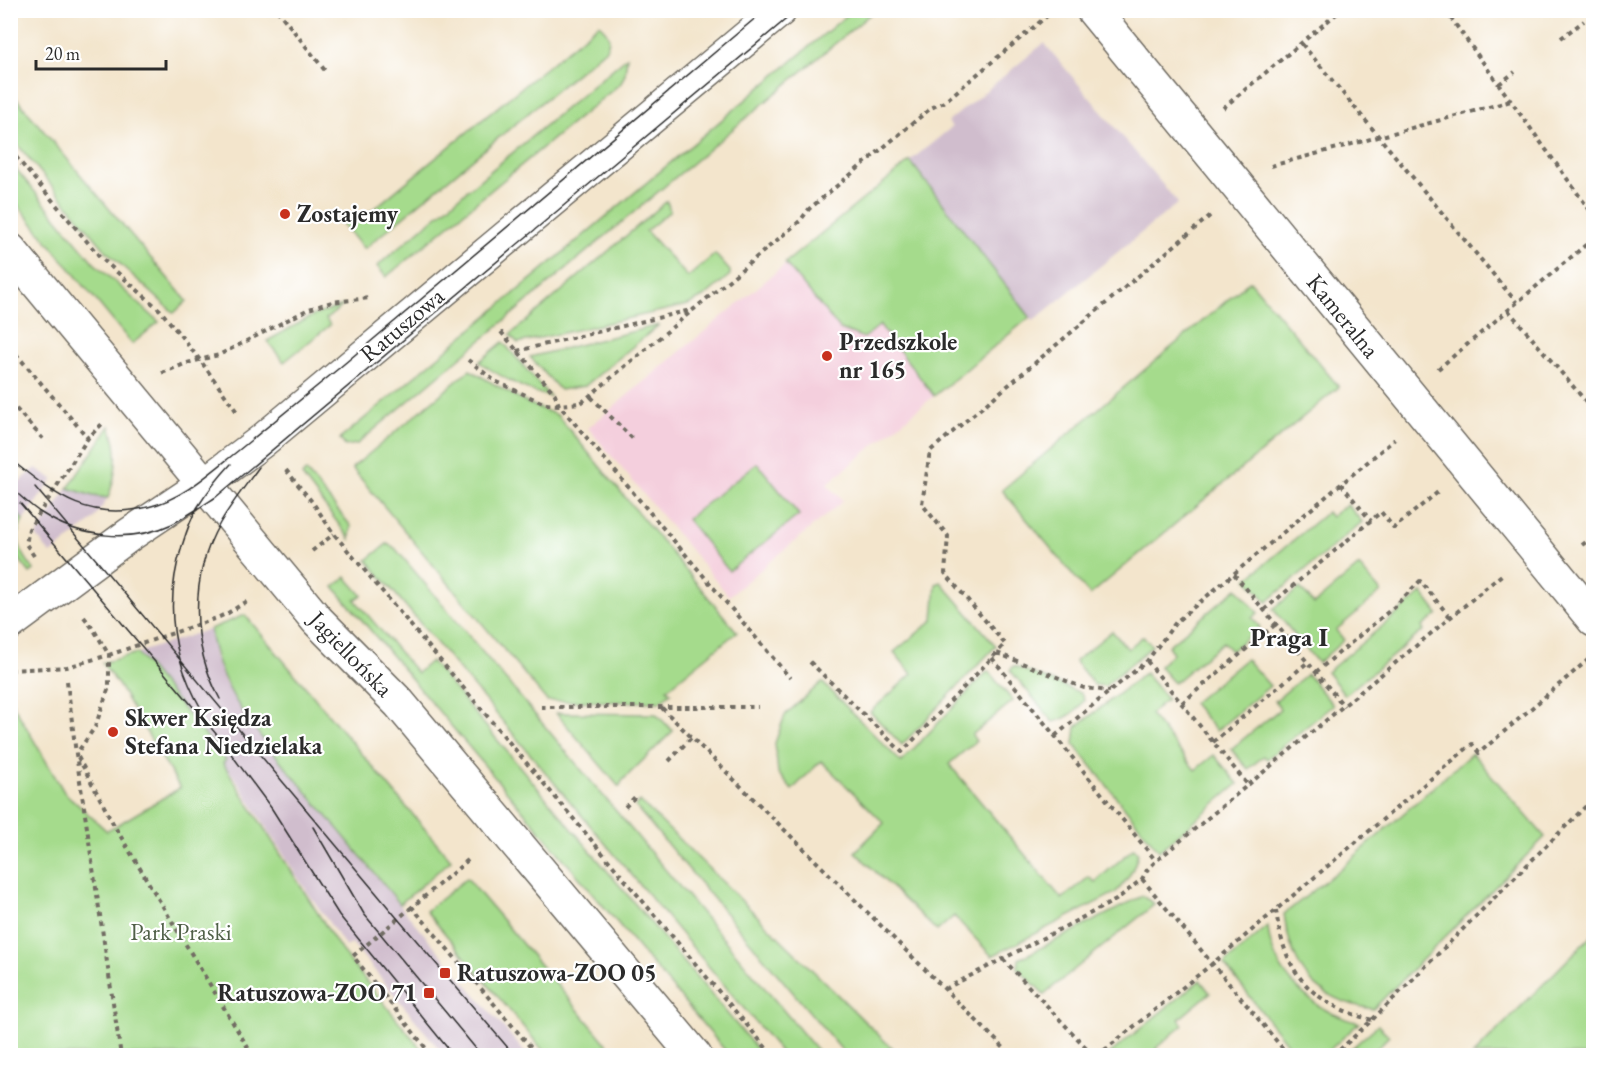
<svg xmlns="http://www.w3.org/2000/svg" width="1604" height="1066" viewBox="0 0 1604 1066" font-family="'EB Garamond',serif">
  <style>
    .built { fill: #f4cfdd }
    .industrial { fill: #d0bdcd }
    .green { fill: #a5db8c; stroke: #68835c; stroke-width: 1.5 }
    .lines { fill: none; stroke-linecap: round; stroke-linejoin: round }
    .minor-casing { stroke: #716c63; stroke-width: 36 }
    .tertiary-casing { stroke: #716c63; stroke-width: 36 }
    .path { stroke: #716c63; stroke-width: 4; stroke-dasharray: 4.5 4.5; stroke-linecap: butt }
    .minor { stroke: #fff; stroke-width: 33 }
    .tertiary { stroke: #fff; stroke-width: 33 }
    .tram { stroke: #2b2b2b; stroke-width: 1.5 }
    .poi-dot { fill: #c8321e; stroke: #fff; stroke-width: 2 }
    .labels { text-anchor: middle; stroke-width: 4.5; stroke-linejoin: round; paint-order: stroke }
    .poi-label { font-size: 24px; font-weight: bold; fill: #2b2b2b; stroke: #fff; text-anchor: start }
    .street-label { font-size: 24px; fill: #2b2b2b; stroke: #fff }
    .park-label { font-size: 24px; fill: #506048; stroke: #fff }
    .neighbourhood-label { font-size: 26px; font-weight: bold; fill: #2b2b2b; stroke: #fff }
  </style>
  <rect width="100%" height="100%" fill="#fff"/>
  <filter id="ink" filterUnits="userSpaceOnUse"><feTurbulence type="fractalNoise" baseFrequency=".0167" numOctaves="2"/><feDisplacementMap in="SourceGraphic" scale="12" xChannelSelector="R" yChannelSelector="G"/><feConvolveMatrix kernelMatrix="1 2 1 2 8 2 1 2 1" color-interpolation-filters="sRGB"/></filter>
  <filter id="wash" filterUnits="userSpaceOnUse"><feTurbulence type="fractalNoise" baseFrequency=".008" numOctaves="4" result="noise"/><feDisplacementMap in="SourceGraphic" scale="24" xChannelSelector="R" yChannelSelector="G"/><feGaussianBlur stdDeviation="1.35" result="paint"/><feColorMatrix in="noise" values="0 0 0 0 0 0 0 0 0 0 0 0 0 0 0 0 0 1.4 0 .05"/><feComposite in="paint" operator="in"/></filter>
  <g filter="url(#wash)">
    <rect width="100%" height="100%" fill="#f3e5cc"/>
    <!-- built -->
    <path class="built" d="M910 161 1030 317 827 484 843 501 729 596 588 428Z"/>
    <!-- industrial -->
    <path class="industrial" d="M1044 43 1178 203 1033 321 910 161 952 127 948 122Z
      M36 468 53 479 23 520 11 506V489Z
      M68 488 93 496 108 498 93 520 51 554 36 536Z
      M210 629 214 655 225 683 257 732 413 921 527 1055H444L352 943 346 947 300 881 236 779 136 659 137 653Z"/>
    <!-- green -->
    <path class="green" d="M853 10 874 11 357 444 345 446 340 439Z
      M599 24C608 32 612 37 606 49L364 249 340 221 351 222 365 216Z
      M627 57 625 74 621 83 386 277 377 266Z
      M10 91 187 301 174 313 107 252 11 137Z
      M910 161 1030 317 934 396 880 325 864 338 840 329 785 263Z
      M11 163 94 263 159 322 132 344 11 197Z
      M667 201 670 211 646 231 688 277 715 254 730 271V275L705 296 688 305 518 343 510 335Z
      M1250 281 1339 387 1090 595 1002 490Z
      M344 305 326 319 330 325 284 362 267 341 312 316Z
      M659 325 585 386 560 390 530 357Z
      M503 342 550 397C524 390 501 377 479 362Z
      M470 370 527 403 557 415 737 632 667 689 671 693 659 702 547 701 352 468Z
      M110 426C120 451 117 473 108 498L93 496 68 488Z
      M757 463 799 515 729 571 687 519Z
      M306 471 351 526 350 539 302 476Z
      M1347 504 1362 522 1267 602 1247 579 1327 512 1331 517Z
      M11 506 23 520C12 539 22 554 34 570L30 573 11 549Z
      M387 544 395 548 821 1055H783L367 560Z
      M1359 566 1381 592 1336 630 1344 640 1318 663 1273 609 1300 588 1314 604Z
      M346 577 362 595 355 600 417 673 431 661 762 1055H729L334 587Z
      M941 582 996 646 902 745 870 712 912 674 894 652 933 620 936 584Z
      M1237 588 1258 613 1252 618 1260 627 1231 651 1223 642 1174 683 1159 666 1173 653 1168 646Z
      M1422 593 1438 614 1422 627 1424 630 1345 695 1327 672Z
      M245 615 451 860 400 904C370 868 340 831 309 795 268 745 218 696 210 629Z
      M1112 631 1128 649 1143 636 1152 646 1105 686 1094 685 1075 661Z
      M137 653 226 760 223 763 341 950 426 1055H11V701L64 792 107 831 180 788 119 686 102 663Z
      M1246 659 1270 686 1216 731 1193 703Z
      M1014 666 1081 693 1084 700C1077 712 1065 719 1053 722L1010 670Z
      M988 671 1013 701 972 735 976 741 949 764 1062 899 1089 877 1095 882 1134 848 1138 853C1134 871 1127 881 1115 893L992 956 954 916 937 931 855 852 884 823 821 761 792 790 778 773 775 743 785 715 822 682 901 762Z
      M1145 673 1167 699 1150 714 1195 770 1214 755 1238 784 1159 851 1074 744 1076 727Z
      M1307 674 1333 705 1267 759 1264 756 1248 769 1231 749 1280 709 1275 701Z
      M556 713 656 714 673 731 623 780 619 787Z
      M1472 753 1545 837 1373 1009C1315 1000 1292 971 1284 914L1338 871Z
      M640 801 899 1055H846L635 806Z
      M467 878 616 1055H547L426 911Z
      M1142 896 1155 904 1044 994 1018 969 1019 959Z
      M1268 926C1271 974 1314 1012 1359 1023L1324 1055H1296L1224 964Z
      M1593 934V1055H1473Z
      M1200 980 1210 993 1179 1019 1183 1025 1156 1048 1162 1055H1108Z
      M1378 1025 1389 1036 1370 1055H1344Z"/>
  </g>
  <g filter="url(#ink)">
    <g class="lines">
      <!-- minor casing -->
      <g class="minor-casing">
        <path id="minor" d="M1093 10 1594 620"/>
      </g>
      <!-- tertiary casing -->
      <g class="tertiary-casing">
        <path id="tertiary" d="M10 250 317 620 399 703 695 1056
          M10 623 129 535 205 484 262 441 780 10"/>
      </g>
      <!-- path -->
      <path class="path" d="M277 10 327 73
        M1445 10 1594 216
        M1561 38 1584 21
        M1302 44 1517 303
        M1499 84 1515 72
        M1223 108 1341 10
        M10 150 101 258 160 310 200 360 237 412
        M1271 166 1511 101
        M1508 310 1594 411
        M501 332 555 394 559 405 790 678
        M10 347 88 438
        M517 351 695 309
        M468 360 495 381 545 404 559 405 581 403 800 221 809 209 931 108 944 102 1053 11
        M1438 369 1594 238
        M162 373 187 363 219 355 309 309 332 302 370 298
        M591 397 633 439
        M10 402 43 439
        M286 470 313 503 334 534 773 1056
        M1341 484 1371 521
        M1582 545 1594 536
        M312 551 334 534
        M34 556 26 544 29 529 88 438 104 422
        M1234 574 1344 706
        M1264 610 1381 512 1394 528 1438 492
        M84 617 94 630 109 655 217 618 228 613 249 600
        M997 653 1084 688 1110 691
        M992 658 1156 861
        M1147 661 1248 785
        M810 662 902 752 1005 644 945 573 948 536 922 504 930 451 1211 215
        M10 670 67 667 109 655V687L95 727 77 753
        M1316 672 1394 607 1420 581 1450 617
        M67 681 76 754 121 1056
        M1182 703 1276 624
        M541 707H758
        M662 708 1012 1056
        M1055 736 1147 661 1176 622 1395 439
        M1213 742 1308 662
        M78 757 115 827 253 1056
        M669 761 691 738
        M625 807 635 797
        M468 860 412 907 538 1056
        M1142 879 1289 1056
        M412 907 353 956 432 1056
        M1276 910C1284 973 1310 1003 1372 1020
        M1003 959 1094 1056
        M945 989 1116 900 1142 879 1147 870 1156 861 1504 573
        M1097 1056 1212 964 1472 744 1479 753 1589 659
        M1333 1056 1372 1020 1594 798"/>
      <!-- minor -->
      <use href="#minor" class="minor"/>
      <!-- tertiary -->
      <use href="#tertiary" class="tertiary"/>
      <!-- tram -->
      <path class="tram" d="M15 463C59 498 89 521 148 507 183 499 211 472 239 450 272 423 305 396 338 369 480 250 623 130 765 10
        M10 487C21 496 31 507 43 514 80 538 132 543 172 524 187 516 202 506 216 497L797 10
        M35 487 398 919 515 1056
        M20 503 217 735 272 809 339 915 454 1056
        M220 699C191 646 189 577 220 523 231 504 246 485 259 467
        M202 710C172 658 164 603 182 546 186 533 190 520 197 508 207 492 218 478 231 464
        M313 827 364 914 482 1056"/>
    </g>
  </g>
  <!-- markers -->
  <g class="poi-dot">
    <circle cx="285" cy="214" r="6"/>
    <circle cx="827" cy="356" r="6"/>
    <circle cx="113" cy="732" r="6"/>
    <rect x="439" y="967" width="12" height="12" rx="3"/>
    <rect x="423" y="987" width="12" height="12" rx="3"/>
  </g>
  <g class="labels">
    <!-- poi labels -->
    <g class="poi-label">
      <text x="297" y="222">Zostajemy</text>
      <text x="839" y="350">Przedszkole<tspan x="839" dy="28">nr 165</tspan></text>
      <text x="125" y="726">Skwer Księdza<tspan x="125" dy="28">Stefana Niedzielaka</tspan></text>
      <text x="457" y="981">Ratuszowa-ZOO 05</text>
      <text x="417" y="1001" text-anchor="end">Ratuszowa-ZOO 71</text>
    </g>
    <!-- street labels -->
    <g class="street-label">
      <text transform="translate(1343 316) rotate(51)" y="8">Kameralna</text>
      <text transform="translate(402 325) rotate(-40)" y="8">Ratuszowa</text>
      <text transform="translate(351 654) rotate(46)" y="8">Jagiellońska</text>
    </g>
    <!-- park labels -->
    <g class="park-label">
      <text x="181" y="940">Park Praski</text>
    </g>
    <!-- neighbourhood labels -->
    <g class="neighbourhood-label">
      <text x="1289" y="646">Praga I</text>
    </g>
  </g>
  <!-- margin -->
  <rect width="1604" height="1066" fill="none" stroke="#fff" stroke-width="36"/>
  <!-- scale -->
  <path d="M36 60v9h130v-9" fill="none" stroke="#2b2b2b" stroke-width="3"/>
  <text x="45" y="60" font-size="18" fill="#2b2b2b" stroke="#ffffff" stroke-width="4.5" paint-order="stroke">20 m</text>
</svg>
